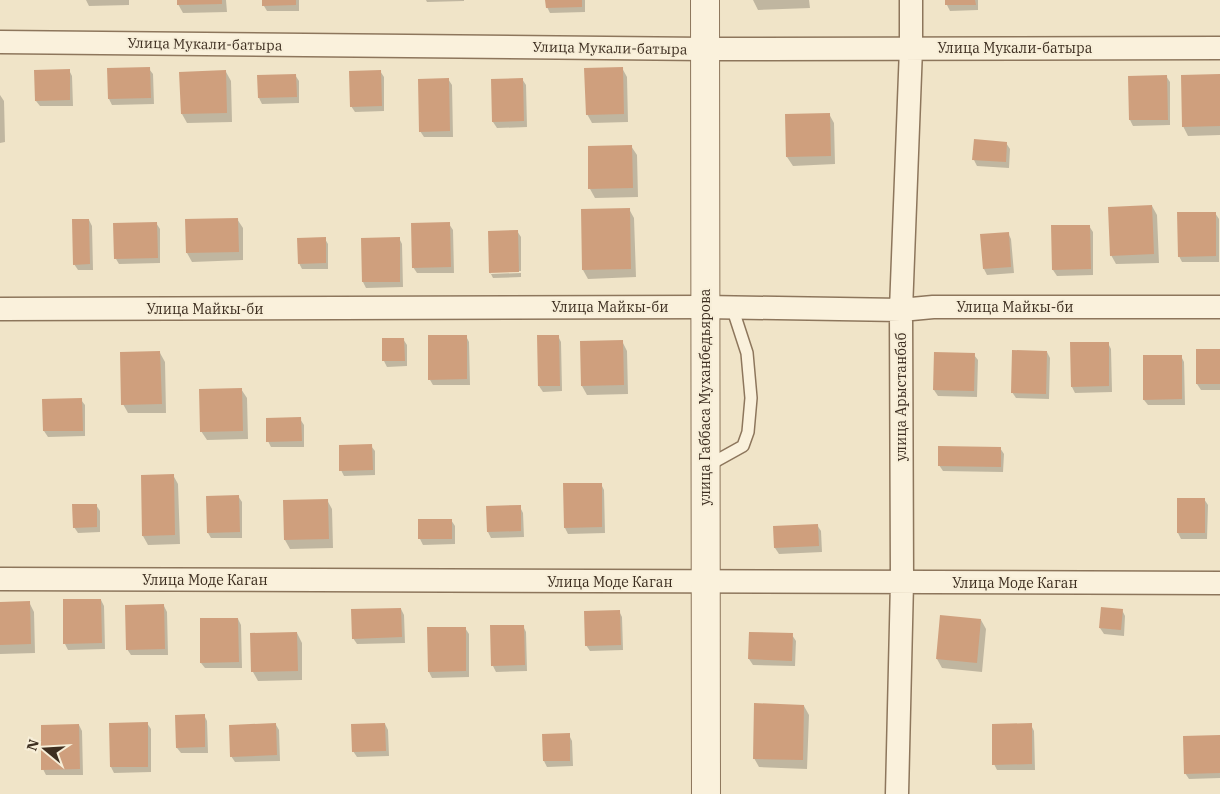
<svg xmlns="http://www.w3.org/2000/svg" width="1220" height="794" viewBox="0 0 1220 794" font-family="'IBM Plex Serif',serif">
  <style>
    .shadow { fill: #0003 }
    .building { fill: #cf9f7d }
    .lines { fill: none; stroke-linecap: round; stroke-linejoin: round }
    .service-casing { stroke: #8d765c; stroke-width: 14 }
    .minor-casing { stroke: #8d765c; stroke-width: 25 }
    .tertiary-casing { stroke: #8d765c; stroke-width: 30 }
    .service { stroke: #faf1dc; stroke-width: 11 }
    .minor { stroke: #faf1dc; stroke-width: 22 }
    .tertiary { stroke: #faf1dc; stroke-width: 28 }
    .labels { text-anchor: middle; stroke-width: 4; stroke-linejoin: round; paint-order: stroke }
    .street-label { font-size: 14px; fill: #3d2e20; stroke: #f7eed8 }
  </style>
  <rect width="100%" height="100%" fill="#f0e4c8"/>
  <!-- shadow -->
  <path class="shadow" d="M86 0H129V5L89 6Z
    M178 0H226L227 12 183 13 178 4Z
    M264 0H299V11H267L264 6Z
    M426 0H464V1L427 2Z
    M547 0H585V12L550 13 547 7Z
    M753 0H809L810 8 758 10Z
    M946 0H978V10L950 11 947 5Z
    M622 68 627 77 628 122 592 123 587 114Z
    M149 69 153 74 154 104 112 105 109 99Z
    M69 70 72 76 73 106H40L36 101Z
    M380 71 384 77V111L355 112 351 106Z
    M226 72 231 81 232 122 187 123 182 114Z
    M295 75 299 81V103L262 104 259 98 258 76Z
    M1166 76 1170 82V125L1133 126 1130 120V77Z
    M1220 76V135L1188 136 1183 126Z
    M448 79 452 85 453 137H424L420 131Z
    M522 79 526 85 527 127 497 128 493 122 492 80Z
    M0 95 4 101 5 142 0 143Z
    M829 114 834 123 835 164 793 166 787 157Z
    M1006 143 1010 149 1009 168 977 166 974 160Z
    M631 146 637 155 638 197 595 198 590 189Z
    M1152 206 1157 215 1159 263 1116 264 1111 255Z
    M629 209 634 218 636 277 588 279 583 270Z
    M1215 213 1219 219V262H1182L1179 256Z
    M237 219 243 228V260L192 262 187 253Z
    M89 220 92 226 93 270H78L74 264Z
    M156 223 160 229V263L119 264 116 259Z
    M449 224 453 230 454 273H417L413 267Z
    M1089 226 1093 232V275L1057 276 1053 270Z
    M517 231 521 237V271H491V274L521 273V277L493 278 490 272Z
    M1008 233 1011 239 1014 273 987 275 984 269Z
    M399 238 402 244 403 287 366 288 363 282 362 239Z
    M325 239 328 244V269H302L299 263Z
    M466 336 469 342 470 385H433L430 380Z
    M558 336 561 342 562 391 543 392 539 386Z
    M403 339 407 345V366L387 367 384 361Z
    M622 341 627 351 628 394 587 395 582 386 581 342Z
    M1108 343 1111 349 1112 392 1075 393 1072 387Z
    M1220 350V390H1201L1197 384Z
    M1047 352 1050 358 1049 399 1016 398 1012 392Z
    M160 353 165 362 166 413H128L123 404Z
    M935 354 974 355 978 360 977 397 938 396 934 390Z
    M1181 356 1184 362 1185 405H1148L1144 400Z
    M241 389 247 398 248 439 207 440 201 431Z
    M44 400H81L85 405V436L48 437 44 431Z
    M300 419 304 425V447H271L268 441Z
    M371 446 375 451V475L344 476 341 470Z
    M1000 448 1004 454 1003 472 943 471 939 465Z
    M173 475 178 484 180 544 148 545 143 536Z
    M601 484 604 490 605 533 568 534 565 528Z
    M238 496 242 502V538H211L208 533Z
    M1204 499 1208 505 1207 539H1181L1178 533Z
    M327 500 332 509 333 548 290 549 285 540Z
    M96 505 100 511V532L78 533 74 527Z
    M487 507H520L523 513 524 537 491 538 488 532Z
    M451 520 455 526V544L423 545 420 539 419 521Z
    M817 525 821 531 822 552 779 554 775 548 774 527Z
    M101 600 104 606 105 649 68 650 65 644Z
    M29 602 34 612 35 653 0 654V603Z
    M164 606 167 612 168 655H131L127 649Z
    M401 609 404 615 405 643 357 644 353 638Z
    M1122 610 1125 616 1124 636 1104 634 1100 628Z
    M619 611 622 617 623 650 590 651 586 645Z
    M238 619 241 625 242 668H205L201 663Z
    M981 620 986 629 982 672 942 668 937 659Z
    M523 626 526 632 527 671 496 672 493 666Z
    M465 628 469 634V677L432 678 429 672Z
    M297 633 302 643V680L258 681 253 672Z
    M792 635 796 641 795 666 753 665 749 659Z
    M804 706 809 715 807 769 759 767 754 758Z
    M204 715 207 721 208 753H181L177 748Z
    M147 723 151 729V772L114 773 111 767Z
    M385 724 388 730 389 756 357 757 353 751Z
    M79 725 82 731 83 775H46L43 769Z
    M276 725 279 730 280 761 235 762 231 756Z
    M1031 725 1034 731 1035 770H997L994 764Z
    M543 735H569L572 741 573 766 547 767 544 761Z
    M1220 736V778L1189 779 1185 773Z"/>
  <!-- building -->
  <path class="building" d="M177 0H222V4L177 5Z
    M262 0H296V5L262 6Z
    M545 0H582V7L546 8Z
    M945 0H975L976 5H945Z
    M150 67 151 98 108 99 107 68Z
    M623 67 624 114 586 115 584 68Z
    M70 69V100L35 101 34 70Z
    M226 70 227 113 181 114 179 72Z
    M381 70 382 106 350 107 349 71Z
    M296 74 297 97 258 98 257 75Z
    M1220 74V126L1182 127 1181 75Z
    M1167 75 1168 120H1129L1128 76Z
    M449 78 450 131 419 132 418 79Z
    M523 78 524 121 492 122 491 79Z
    M830 113 831 156 786 157 785 114Z
    M974 139 1007 142 1006 162 972 160Z
    M632 145 633 188 588 189V146Z
    M1152 205 1154 254 1110 256 1108 207Z
    M630 208 631 269 582 270 581 209Z
    M1177 212H1216V256L1178 257Z
    M238 218 239 252 186 253 185 219Z
    M72 219H89L90 264 73 265Z
    M157 222 158 258 114 259 113 223Z
    M450 222 451 267 412 268 411 223Z
    M1051 225H1090L1091 269 1052 270Z
    M518 230 519 272 489 273 488 231Z
    M1009 232 1011 267 983 269 980 234Z
    M326 237V263L298 264 297 238Z
    M400 237V282H362L361 238Z
    M428 335H467V379L428 380Z
    M537 335H559L560 386H538Z
    M382 338H404L405 361H382Z
    M623 340 624 385 581 386 580 341Z
    M1070 342H1109V386L1071 387Z
    M1196 349H1220V384H1196Z
    M1012 350 1047 351 1046 394 1011 393Z
    M160 351 162 404 121 405 120 352Z
    M934 352 975 353 974 391 933 390Z
    M1143 355H1182V399L1143 400Z
    M242 388 243 431 200 432 199 389Z
    M82 398 83 431H43L42 399Z
    M301 417 302 441 266 442V418Z
    M372 444 373 470 339 471V445Z
    M938 446 1001 447V467L938 466Z
    M174 474 175 535 142 536 141 475Z
    M563 483H602V527L564 528Z
    M239 495 240 532 207 533 206 496Z
    M1177 498H1205V533H1177Z
    M328 499 329 539 284 540 283 500Z
    M72 504H97V527L73 528Z
    M521 505V531L487 532 486 506Z
    M418 519H452V539H418Z
    M818 524 819 546 774 548 773 526Z
    M63 599H101L102 643 63 644Z
    M30 601 31 644 0 645V602Z
    M164 604 165 649 126 650 125 605Z
    M1101 607 1123 609 1121 630 1099 628Z
    M401 608 402 637 352 639 351 609Z
    M620 610 621 645 585 646 584 611Z
    M940 615 981 619 977 663 936 659Z
    M200 618H238L239 662 200 663Z
    M490 625H524L525 665 491 666Z
    M427 627H466V671L428 672Z
    M297 632 298 671 251 672 250 633Z
    M749 632 793 633 792 661 748 659Z
    M754 703 804 705 803 760 753 759Z
    M205 714V747L176 748 175 715Z
    M148 722V767H110L109 723Z
    M276 723 277 755 230 757 229 725Z
    M385 723 386 751 352 752 351 724Z
    M1032 723V764L992 765V724Z
    M79 724 80 769 41 770V725Z
    M570 733V761H543L542 734Z
    M1220 735V773L1184 774 1183 736Z"/>
  <g class="lines">
    <!-- service casing -->
    <g class="service-casing">
      <path id="service" d="M707 466 743 446 748 432 751 398 747 353 732 307"/>
    </g>
    <!-- minor casing -->
    <g class="minor-casing">
      <path id="minor" d="M0 42 705 49 1220 48
        M0 309 705 307 901 310 933 307H1220
        M0 579 1220 583
        M897 794 902 582 901 310 911 48V0"/>
    </g>
    <!-- tertiary casing -->
    <g class="tertiary-casing">
      <path id="tertiary" d="M705 0 706 794"/>
    </g>
    <!-- service -->
    <use href="#service" class="service"/>
    <!-- minor -->
    <use href="#minor" class="minor"/>
    <!-- tertiary -->
    <use href="#tertiary" class="tertiary"/>
  </g>
  <g class="labels">
    <!-- street labels -->
    <g class="street-label">
      <text transform="translate(205 44) rotate(1)" y="5">Улица Мукали-батыра</text>
      <text transform="translate(610 48) rotate(1)" y="5">Улица Мукали-батыра</text>
      <text x="1015" y="53">Улица Мукали-батыра</text>
      <text x="610" y="312">Улица Майкы-би</text>
      <text x="1015" y="312">Улица Майкы-би</text>
      <text x="205" y="314">Улица Майкы-би</text>
      <text transform="translate(705 397) rotate(-90)" y="5">улица Габбаса Муханбедьярова</text>
      <text transform="translate(901 397) rotate(-90)" y="5">улица Арыстанбаб</text>
      <text x="205" y="585">Улица Моде Каган</text>
      <text x="610" y="587">Улица Моде Каган</text>
      <text x="1015" y="588">Улица Моде Каган</text>
    </g>
  </g>
  <!-- north arrow -->
  <g transform="translate(45 749) rotate(288)" stroke="#f7eed8" stroke-width="4" paint-order="stroke">
  <path d="M0-4L9 19L0 12L-9 19Z" fill="#3d2e20"/>
  <text y="-8" font-size="14" font-weight="bold" text-anchor="middle" fill="#3d2e20">N</text>
  </g>
</svg>
